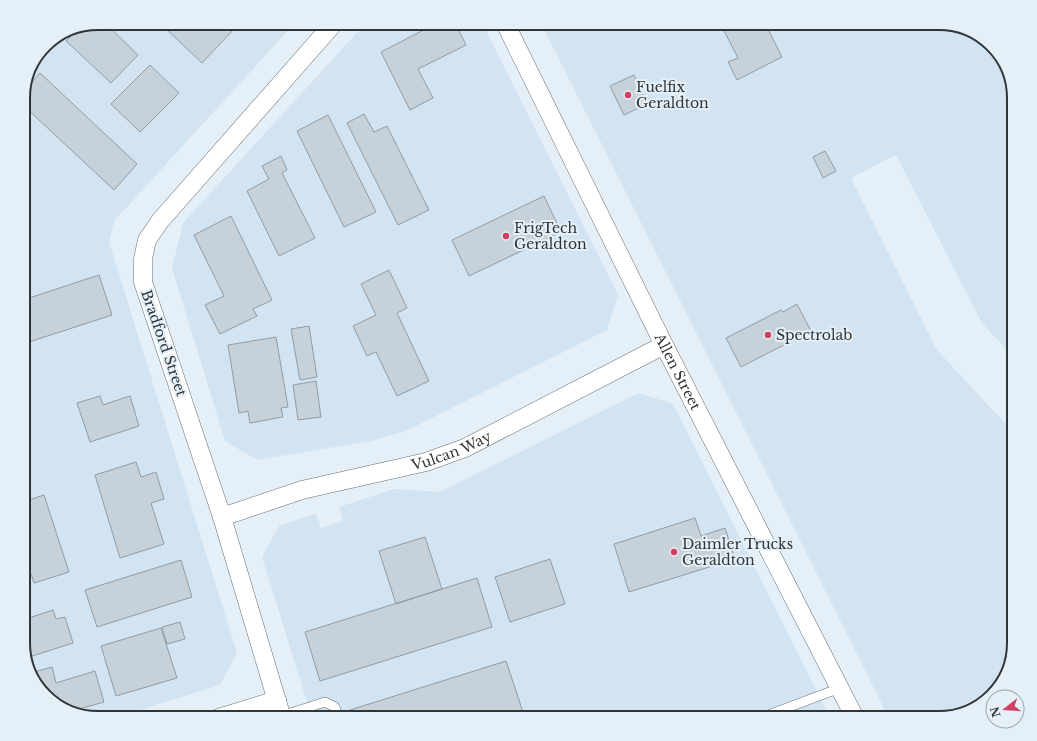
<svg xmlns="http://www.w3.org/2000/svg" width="1037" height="741" viewBox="0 0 1037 741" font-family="'Libre Baskerville',serif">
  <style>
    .built { fill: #d2e4f2 }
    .building { fill: #c6d1da; stroke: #919ba3 }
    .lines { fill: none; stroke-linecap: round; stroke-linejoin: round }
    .service-casing { stroke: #677078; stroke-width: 10 }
    .minor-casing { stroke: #677078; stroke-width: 19 }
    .service { stroke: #fff; stroke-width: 9 }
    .minor { stroke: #fff; stroke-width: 18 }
    .poi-dot { fill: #cf4061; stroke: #e4eff8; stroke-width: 1.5 }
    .labels { text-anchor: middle; stroke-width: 4; stroke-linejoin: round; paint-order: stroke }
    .poi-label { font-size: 14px; fill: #303538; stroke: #e4eff8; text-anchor: start }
    .street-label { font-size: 14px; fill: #303538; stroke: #e4eff8 }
    .rim { fill: none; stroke: #303538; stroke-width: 2 }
  </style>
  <rect width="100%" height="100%" fill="#e4eff8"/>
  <!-- built -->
  <path class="built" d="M98 23H295L114 221 109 242 237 653 220 685 114 718H98L53 703 31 676 23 648V93L31 65 48 42Z
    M371 23H482L618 295 607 330 406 431 371 441 257 460 225 441 172 268 183 223 362 27Z
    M541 23H939L984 38 1006 65 1014 98V358L982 323 896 155 851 178 937 350 1014 433V643L999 688 972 710 939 718H889Z
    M639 393 673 404 830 718H312L262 557 279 526 316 513 321 528 343 521 339 507 394 489 440 492Z"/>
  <!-- building -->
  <path class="building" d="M98 23H105L138 55 111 83 66 41 75 32Z
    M160 23H230L235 28 202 63Z
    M437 23H455L466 45 418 69 433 98 410 110 381 52Z
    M720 23H765L782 57 737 80 728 62 738 58Z
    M150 65 179 93 140 132 111 104Z
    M40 73 137 164 114 190 23 105 24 91Z
    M634 75 647 104 624 115 610 86Z
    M364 114 374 132 387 126 429 210 398 225 347 123Z
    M328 115 376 212 344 227 297 131Z
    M825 151 836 171 823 178 813 157Z
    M281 156 287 170 282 173 315 238 279 256 247 191 269 179 262 166Z
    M544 196 561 232 469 276 452 240Z
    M231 216 272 300 253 309 257 316 220 334 205 305 224 296 194 235Z
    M389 270 407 308 397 313 429 381 397 396 376 352 367 356 353 326 376 315 361 284Z
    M99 275 112 315 23 344V300Z
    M797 304 811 331 741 367 726 338 781 310 783 312Z
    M309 326 317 377 300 380 291 329Z
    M276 337 288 407 281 408 283 417 250 423 248 411 239 413 228 345Z
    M316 381 321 417 298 420 293 385Z
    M100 396 103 405 130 396 139 426 90 442 77 403Z
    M136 462 141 477 156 472 164 499 151 503 164 544 120 558 95 475Z
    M44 495 69 572 34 583 23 551V502Z
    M695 518 701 536 725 528 735 559 629 592 614 544Z
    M425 537 442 589 396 604 379 551Z
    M550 559 565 604 510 622 495 577Z
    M181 560 192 597 97 627 85 590Z
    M477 578 492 627 320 681 305 632Z
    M53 610 56 619 65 617 73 643 26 658 23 648V620Z
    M180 622 185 639 167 644 162 627Z
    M161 628 177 678 116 696 101 646Z
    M506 661 523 712 504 718H352L350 710Z
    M52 667 56 683 95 671 104 702 76 710 53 703 38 685 34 672Z
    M790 711 793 718H776Z"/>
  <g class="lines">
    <!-- service casing -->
    <g class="service-casing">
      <path id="service" d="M281 716 325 702 335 707 338 718
        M760 718 840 688"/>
    </g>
    <!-- minor casing -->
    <g class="minor-casing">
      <g id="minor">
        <path id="s1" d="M505 23 664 345 855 718"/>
        <path id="s2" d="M222 517 302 490 426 462 465 448 664 345"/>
        <path d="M218 718 277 700"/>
        <path d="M282 718 222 517 143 282V259L147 240 160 221 334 23"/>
      </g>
    </g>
    <!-- service -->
    <use href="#service" class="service"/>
    <!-- minor -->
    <use href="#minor" class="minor"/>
  </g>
  <!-- markers -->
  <g class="poi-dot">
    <circle cx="628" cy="95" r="4"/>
    <circle cx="506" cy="236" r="4"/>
    <circle cx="768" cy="335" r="4"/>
    <circle cx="674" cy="552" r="4"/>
  </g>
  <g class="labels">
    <!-- poi labels -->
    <g class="poi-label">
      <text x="636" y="92">Fuelfix<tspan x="636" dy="16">Geraldton</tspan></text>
      <text x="514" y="233">FrigTech<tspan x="514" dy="16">Geraldton</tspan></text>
      <text x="776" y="340">Spectrolab</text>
      <text x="682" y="549">Daimler Trucks<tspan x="682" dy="16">Geraldton</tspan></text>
    </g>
    <!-- street labels -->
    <g class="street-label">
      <text transform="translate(164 343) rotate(71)" y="5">Bradford Street</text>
      <text dy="5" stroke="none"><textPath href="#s1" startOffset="389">Allen Street</textPath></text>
      <text dy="5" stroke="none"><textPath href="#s2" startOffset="239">Vulcan Way</textPath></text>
    </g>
  </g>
  <!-- crop -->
  <path d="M0 0H1037V741H0ZM98 30H939A68 68 0 0 1 1007 98V643A68 68 0 0 1 939 711H98A68 68 0 0 1 30 643V98A68 68 0 0 1 98 30Z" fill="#e4eff8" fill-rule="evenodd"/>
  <path class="rim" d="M98 30H939A68 68 0 0 1 1007 98V643A68 68 0 0 1 939 711H98A68 68 0 0 1 30 643V98A68 68 0 0 1 98 30Z"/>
  <!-- north arrow -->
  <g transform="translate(1005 709) rotate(253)"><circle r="19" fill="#e4eff8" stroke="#9ca5ab"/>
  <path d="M0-3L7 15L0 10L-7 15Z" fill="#cf4061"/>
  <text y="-6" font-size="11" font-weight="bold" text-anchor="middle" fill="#303538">N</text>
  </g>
</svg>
